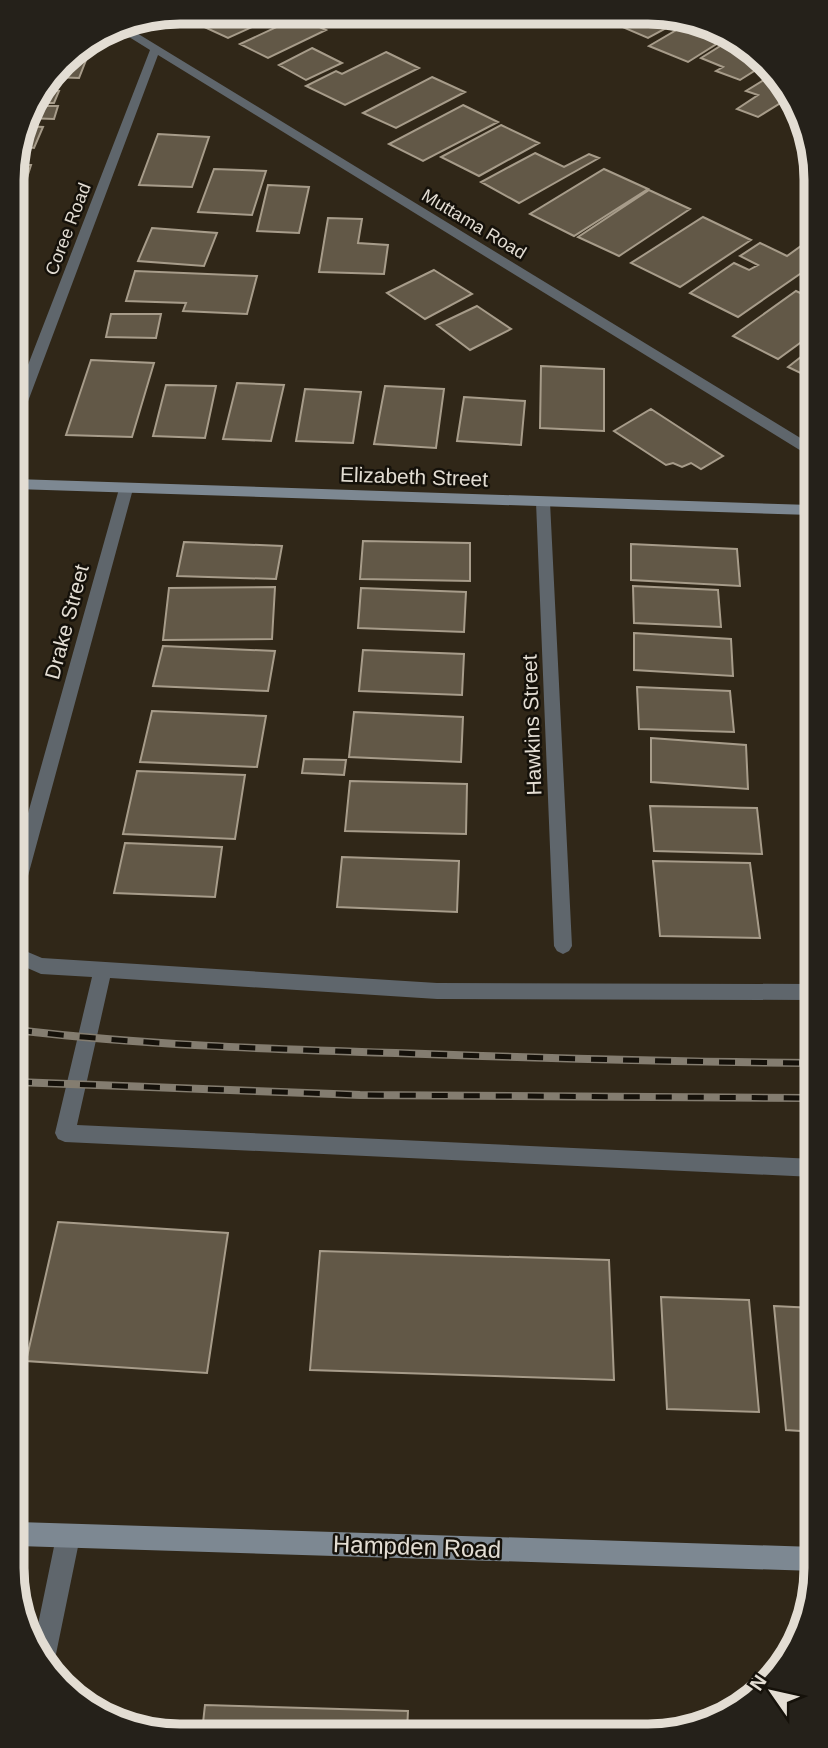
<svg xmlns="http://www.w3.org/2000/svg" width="828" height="1748" viewBox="0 0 828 1748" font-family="Helvetica,sans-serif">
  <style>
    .building { fill: #625847; stroke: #a79c8a; stroke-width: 2 }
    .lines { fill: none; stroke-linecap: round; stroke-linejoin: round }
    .lane { fill: #5f666c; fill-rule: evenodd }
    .street { fill: #5f666c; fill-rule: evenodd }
    .secondary { fill: #7d8892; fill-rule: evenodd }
    .rail-casing { stroke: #847d70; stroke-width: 8 }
    .rail { stroke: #15110a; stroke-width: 5; stroke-dasharray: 16; stroke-linecap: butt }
    .labels { text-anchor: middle; stroke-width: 5; stroke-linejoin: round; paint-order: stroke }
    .far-street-label { font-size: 18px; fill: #e3ddd3; stroke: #15110a }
    .street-label { font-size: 21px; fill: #e3ddd3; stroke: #15110a }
    .near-street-label { font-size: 24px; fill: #e3ddd3; stroke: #15110a }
    .rim { fill: none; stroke: #e3ddd3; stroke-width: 9 }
  </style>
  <rect width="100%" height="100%" fill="#302718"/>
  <!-- building -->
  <path class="building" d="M229 13H283L228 38 202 26Z
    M562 15H600L580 25 559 17Z
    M615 15H680L685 18 648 38 606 20Z
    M298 17 326 30 268 58 240 44Z
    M692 21 726 38 688 62 649 46Z
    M730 40 761 57 753 62 762 66 740 80 716 71 723 67 701 58Z
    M312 48 342 63 306 80 279 65Z
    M76 50H90L79 78 52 77 69 54Z
    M386 52 419 68 345 105 306 86 336 71 342 74Z
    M772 75 787 99 758 117 737 109 758 95 746 91Z
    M432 77 465 92 396 128 363 113Z
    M41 90 59 91 54 103H32Z
    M463 105 498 122 423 161 389 144Z
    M30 106H58L54 119 26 118Z
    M501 125 539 143 479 176 441 157Z
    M23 126 43 127 34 148 17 146Z
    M158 134 209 137 192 187 139 185Z
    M535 153 564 167 589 154 599 158 519 203 481 182Z
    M14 165H31L24 187H14Z
    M214 169 266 171 252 215 198 212Z
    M604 169 648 189 574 236 530 214Z
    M268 185 309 187 299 233 257 231Z
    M649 190 690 209 619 256 578 237Z
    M703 217 751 240 680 287 631 263Z
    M328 218 362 219 358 243 388 245 384 274 319 272Z
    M152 228 217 233 204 266 138 261Z
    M760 243 787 256 801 246 810 250V267L738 317 690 293 734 263 749 270 758 265 740 256Z
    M434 270 472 294 425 319 387 293Z
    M135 271 257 276 247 314 183 311 186 303 126 301Z
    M796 291 811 298V335L778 359 733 336Z
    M477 306 511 329 470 350 437 325Z
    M111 314H161L156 338 106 337Z
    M811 349V378L788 367Z
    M91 360 154 363 132 437 66 435Z
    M541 366 604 369V431L540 428Z
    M237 383 284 385 271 441 223 439Z
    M166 385 216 386 205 438 153 436Z
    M385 386 444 389 436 448 374 444Z
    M305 389 361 392 353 443 296 441Z
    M464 397 525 401 521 445 457 441Z
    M651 409 723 456 701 469 691 463 682 467 673 463 666 465 614 431Z
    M15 524 24 525 15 555Z
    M363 541 470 543V581L360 579Z
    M184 542 282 546 276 579 177 576Z
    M631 544 737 549 740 586 631 580Z
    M633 586 718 590 721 627 634 623Z
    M275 587 272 639 163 640 169 588Z
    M361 588 466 592 464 632 358 628Z
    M634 633 731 639 733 676 634 670Z
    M163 646 275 651 268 691 153 686Z
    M363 650 464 654 462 695 359 691Z
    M637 687 730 691 734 732 639 729Z
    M152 711 266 716 257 767 140 762Z
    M354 712 463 717 461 762 349 757Z
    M651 738 746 745 748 789 651 782Z
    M304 759 346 760 344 775 302 773Z
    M137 771 245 775 235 839 123 834Z
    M350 781 467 784 466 834 345 831Z
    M650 806 757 808 762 854 654 851Z
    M125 843 222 847 215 897 114 893Z
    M342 857 459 861 457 912 337 907Z
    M653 861 750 863 760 938 660 936Z
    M58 1222 228 1233 207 1373 26 1361Z
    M320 1251 609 1260 614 1380 310 1370Z
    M661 1297 749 1300 759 1412 667 1409Z
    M774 1306 814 1308 815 1432 786 1430Z
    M205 1705 408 1711 407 1731 202 1732Z"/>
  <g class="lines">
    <!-- lane -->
    <path class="lane" d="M16 947 42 958 437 983 809 984 813 986V998L809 1000 437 999 110 978 77 1125 814 1159V1177L65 1142 58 1139 55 1133 92 977 41 974 16 963Z"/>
    <!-- street -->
    <path class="street" d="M122 24 807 442 811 446V457L158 55 21 420 14 424V401L150 50 113 27Z
      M126 484 133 489 25 887 22 892 16 894V856L119 489Z
      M543 497 550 502 572 946 569 951 563 954 557 951 554 946 536 502Z
      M68 1525 76 1529 80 1537 56 1654 50 1664 35 1639 56 1537 60 1529Z"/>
    <!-- secondary -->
    <path class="secondary" d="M15 479 811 505V515L15 489Z
      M18 1522 815 1547V1571L18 1546Z"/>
    <!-- rail casing -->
    <g class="rail-casing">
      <path id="rail" d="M16 1030C142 1045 269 1049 396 1053 535 1058 674 1062 813 1063
        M16 1082 360 1095 814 1098"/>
    </g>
    <!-- rail -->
    <use href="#rail" class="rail"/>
  </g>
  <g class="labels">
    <!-- far-street labels -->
    <g class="far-street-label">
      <text transform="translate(474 224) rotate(31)" y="6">Muttama Road</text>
      <text transform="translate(68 229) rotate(-69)" y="6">Coree Road</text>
    </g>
    <!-- street labels -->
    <g class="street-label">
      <text transform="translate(414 477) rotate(2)" y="7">Elizabeth Street</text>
      <text transform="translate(67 622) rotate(-75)" y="7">Drake Street</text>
      <text transform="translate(532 725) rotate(-92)" y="7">Hawkins Street</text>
    </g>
    <!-- near-street labels -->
    <g class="near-street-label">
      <text transform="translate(417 1547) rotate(2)" y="8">Hampden Road</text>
    </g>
  </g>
  <!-- crop -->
  <path d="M0 0H828V1748H0ZM180 24H648A156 156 0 0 1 804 180V1568A156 156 0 0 1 648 1724H180A156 156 0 0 1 24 1568V180A156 156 0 0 1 180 24Z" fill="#25211a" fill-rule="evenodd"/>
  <path class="rim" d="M180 24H648A156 156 0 0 1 804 180V1568A156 156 0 0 1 648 1724H180A156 156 0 0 1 24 1568V180A156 156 0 0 1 180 24Z"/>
  <!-- north arrow -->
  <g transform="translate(772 1692) rotate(304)" stroke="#15110a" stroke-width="5" paint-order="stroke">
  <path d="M0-5L12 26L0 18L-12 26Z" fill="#e3ddd3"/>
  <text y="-10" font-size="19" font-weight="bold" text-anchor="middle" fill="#e3ddd3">N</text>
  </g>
</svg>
